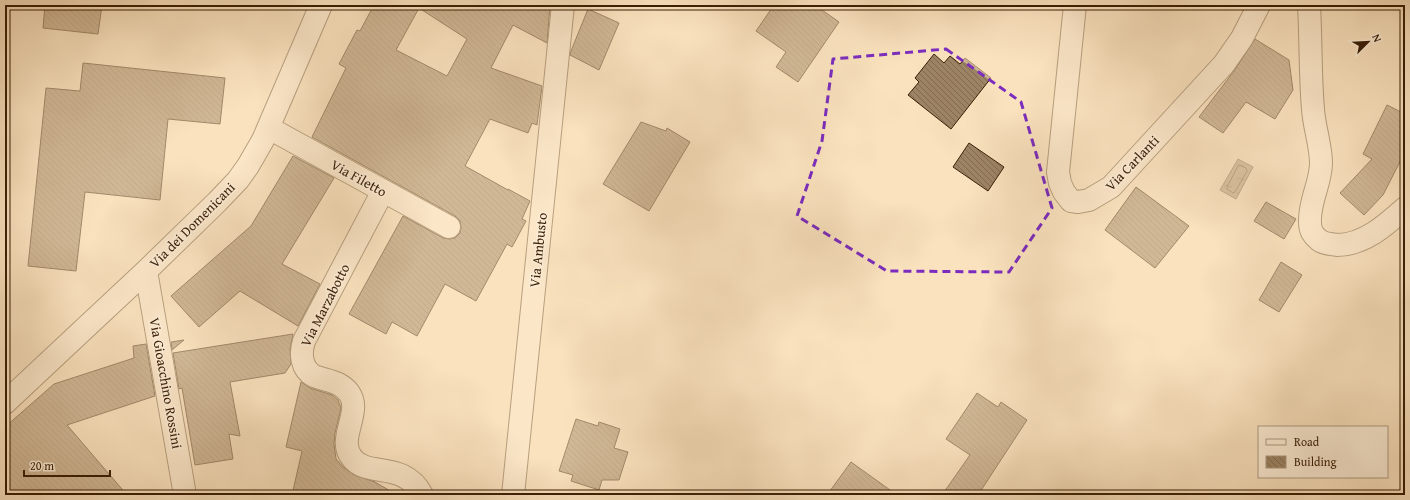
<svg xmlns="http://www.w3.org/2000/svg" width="1410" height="500" viewBox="0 0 1410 500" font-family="'Gentium Book Plus',serif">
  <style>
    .water { fill: url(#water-ripples); stroke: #856b4e }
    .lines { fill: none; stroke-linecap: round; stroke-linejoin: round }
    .shore { stroke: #785e42; stroke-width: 1 }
    .building { fill: url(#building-back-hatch); stroke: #391e05; fill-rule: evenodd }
    .street-casing { stroke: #694f33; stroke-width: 24 }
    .street { stroke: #fcecd5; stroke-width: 22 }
    .marked { fill: none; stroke: #7b2cbf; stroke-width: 3; stroke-dasharray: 8 5; stroke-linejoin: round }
    .labels { text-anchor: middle; stroke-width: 3.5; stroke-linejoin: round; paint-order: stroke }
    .street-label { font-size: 14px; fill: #391e05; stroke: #fcecd5 }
  </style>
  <defs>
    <pattern id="water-ripples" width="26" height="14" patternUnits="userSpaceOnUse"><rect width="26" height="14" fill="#b89f7f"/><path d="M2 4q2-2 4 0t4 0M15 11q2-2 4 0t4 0" fill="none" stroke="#978166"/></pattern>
    <pattern id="building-back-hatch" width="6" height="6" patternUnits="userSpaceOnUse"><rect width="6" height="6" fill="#9d8465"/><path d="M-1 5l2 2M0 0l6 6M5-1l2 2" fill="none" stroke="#816b51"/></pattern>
  </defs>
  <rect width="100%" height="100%" fill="#fae2be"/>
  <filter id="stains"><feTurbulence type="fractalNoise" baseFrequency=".005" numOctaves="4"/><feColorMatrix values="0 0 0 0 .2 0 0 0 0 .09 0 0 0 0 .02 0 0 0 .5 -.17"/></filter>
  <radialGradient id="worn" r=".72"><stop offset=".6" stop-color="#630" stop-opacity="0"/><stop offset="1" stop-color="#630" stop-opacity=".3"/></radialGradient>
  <!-- water -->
  <path class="water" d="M1238 159 1253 167 1236 199 1220 190Z"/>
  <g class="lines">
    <!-- shore -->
    <path class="shore" d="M1241 166 1246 168 1247 171 1235 192 1233 193 1227 189V187L1238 166Z"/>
  </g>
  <!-- building -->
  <path class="building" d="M45 5H102L98 34 43 28Z
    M374 5H550L547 43 513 25 491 68 542 86 537 125 532 123 528 133 490 119 465 166 508 190V189L530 201 522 219 526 221 512 247 507 244 476 301 445 284 417 336 392 322 386 334 349 314 403 216 443 238 449 239 455 238 460 233 461 227 460 221 455 216 312 137 346 68 339 64 357 30 360 31ZM419 8 467 39 447 76 396 50Z
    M774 5H815L839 22 798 82 776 67 786 52 756 31Z
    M588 9 619 23 599 70 570 55 571 51Z
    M1255 39 1289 60 1293 90 1275 119 1246 102 1223 133 1199 117 1234 71Z
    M934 54 944 63 950 56 960 64 965 58 991 78 951 129 908 95 919 82 915 78Z
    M83 63 225 78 220 124 168 119 160 200 85 192 76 271 28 266 46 88 80 91Z
    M1387 105 1405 114V152L1383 195 1364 215 1340 193 1372 159 1363 154Z
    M641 122 666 131 667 128 690 142 649 211 603 184Z
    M969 143 1004 167 988 191 953 167Z
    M293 156 334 178 282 264 320 284 298 326 240 291 199 327 171 296 251 226Z
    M1136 187 1189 226 1155 268 1105 230Z
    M1266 202 1296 219 1284 239 1254 221Z
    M1281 262 1302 275 1279 312 1259 300Z
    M293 334 290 349 291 364 285 373 230 382 240 436 229 434 233 459 195 465 182 388 179 389 173 353Z
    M184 340 172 350 171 342Z
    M146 344 155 396 67 425 127 495H5V427L54 384 134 358 133 346Z
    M301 382 310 388 332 395 338 400 341 408 335 433 334 444 336 459 343 467 354 475 375 482 397 495H292L302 451 286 447Z
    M977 393 998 407 1001 402 1027 420 978 495H942L970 455 946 439Z
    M576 419 598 426 599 422 620 429 614 448 628 452 619 480H602L599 490 571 481 573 475 559 471Z
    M851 462 897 495H827Z"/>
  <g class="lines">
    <!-- street casing -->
    <g class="street-casing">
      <path id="street" d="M1075 5 1058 172 1060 183 1064 192 1071 201 1078 202 1089 200 1111 187 1224 64 1242 38 1259 5
        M1309 5C1311 39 1310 74 1313 109 1314 127 1321 145 1321 163 1321 183 1309 201 1310 222 1310 231 1313 235 1319 240 1324 244 1331 244 1337 245 1364 245 1386 225 1405 208
        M269 128 449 227
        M383 191 304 341C300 353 301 369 314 376 327 381 340 381 349 393 363 412 336 439 352 458 367 478 404 460 422 495
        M146 271 185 495
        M5 403 146 271 217 202 238 180 248 166 263 140 321 5
        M513 495 563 5"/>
    </g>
    <!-- street -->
    <use href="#street" class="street"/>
  </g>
  <!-- marked area -->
  <path d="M0 0H1410V500H0ZM946 49 1021 102 1052 208 1009 272 887 271 797 216 822 141 833 59Z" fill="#fae2be" fill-opacity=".55" fill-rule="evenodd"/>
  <path class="marked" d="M946 49 1021 102 1052 208 1009 272 887 271 797 216 822 141 833 59Z"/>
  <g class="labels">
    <!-- street labels -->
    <g class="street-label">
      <text transform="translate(1132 163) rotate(-46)" y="5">Via Carlanti</text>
      <text transform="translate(359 178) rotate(29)" y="5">Via Filetto</text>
      <text transform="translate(192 225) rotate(-45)" y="5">Via dei Domenicani</text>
      <text transform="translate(538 250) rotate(-84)" y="5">Via Ambusto</text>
      <text transform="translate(325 305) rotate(-63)" y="5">Via Marzabotto</text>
      <text transform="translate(166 383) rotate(80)" y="5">Via Gioacchino Rossini</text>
    </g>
  </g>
  <!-- margin -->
  <rect width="1410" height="500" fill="none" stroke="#fae2be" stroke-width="20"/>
  <rect x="6" y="6" width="1398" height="488" fill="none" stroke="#391e05" stroke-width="2"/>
  <rect x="10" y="10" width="1390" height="480" fill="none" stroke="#391e05"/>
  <!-- legend -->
  <rect x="1258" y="426" width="130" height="52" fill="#fcecd5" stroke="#ae9a82"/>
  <rect x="1266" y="439" width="20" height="6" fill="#fcecd5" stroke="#ae9a82"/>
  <text x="1294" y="446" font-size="12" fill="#391e05">Road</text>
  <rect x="1266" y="456" width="20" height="12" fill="url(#building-back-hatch)" stroke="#ae9a82"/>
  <text x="1294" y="466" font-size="12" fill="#391e05">Building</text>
  <!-- north arrow -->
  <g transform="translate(1368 42) rotate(66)" stroke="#fcecd5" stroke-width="3" paint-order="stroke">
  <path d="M0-3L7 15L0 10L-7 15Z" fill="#391e05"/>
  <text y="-6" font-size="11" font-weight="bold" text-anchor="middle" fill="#391e05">N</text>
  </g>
  <!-- scale -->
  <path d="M24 470v6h86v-6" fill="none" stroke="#391e05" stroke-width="2"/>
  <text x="30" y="470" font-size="12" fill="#391e05" stroke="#fcecd5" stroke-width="3" paint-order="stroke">20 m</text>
  <rect width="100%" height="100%" filter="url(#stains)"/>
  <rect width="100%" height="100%" fill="url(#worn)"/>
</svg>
